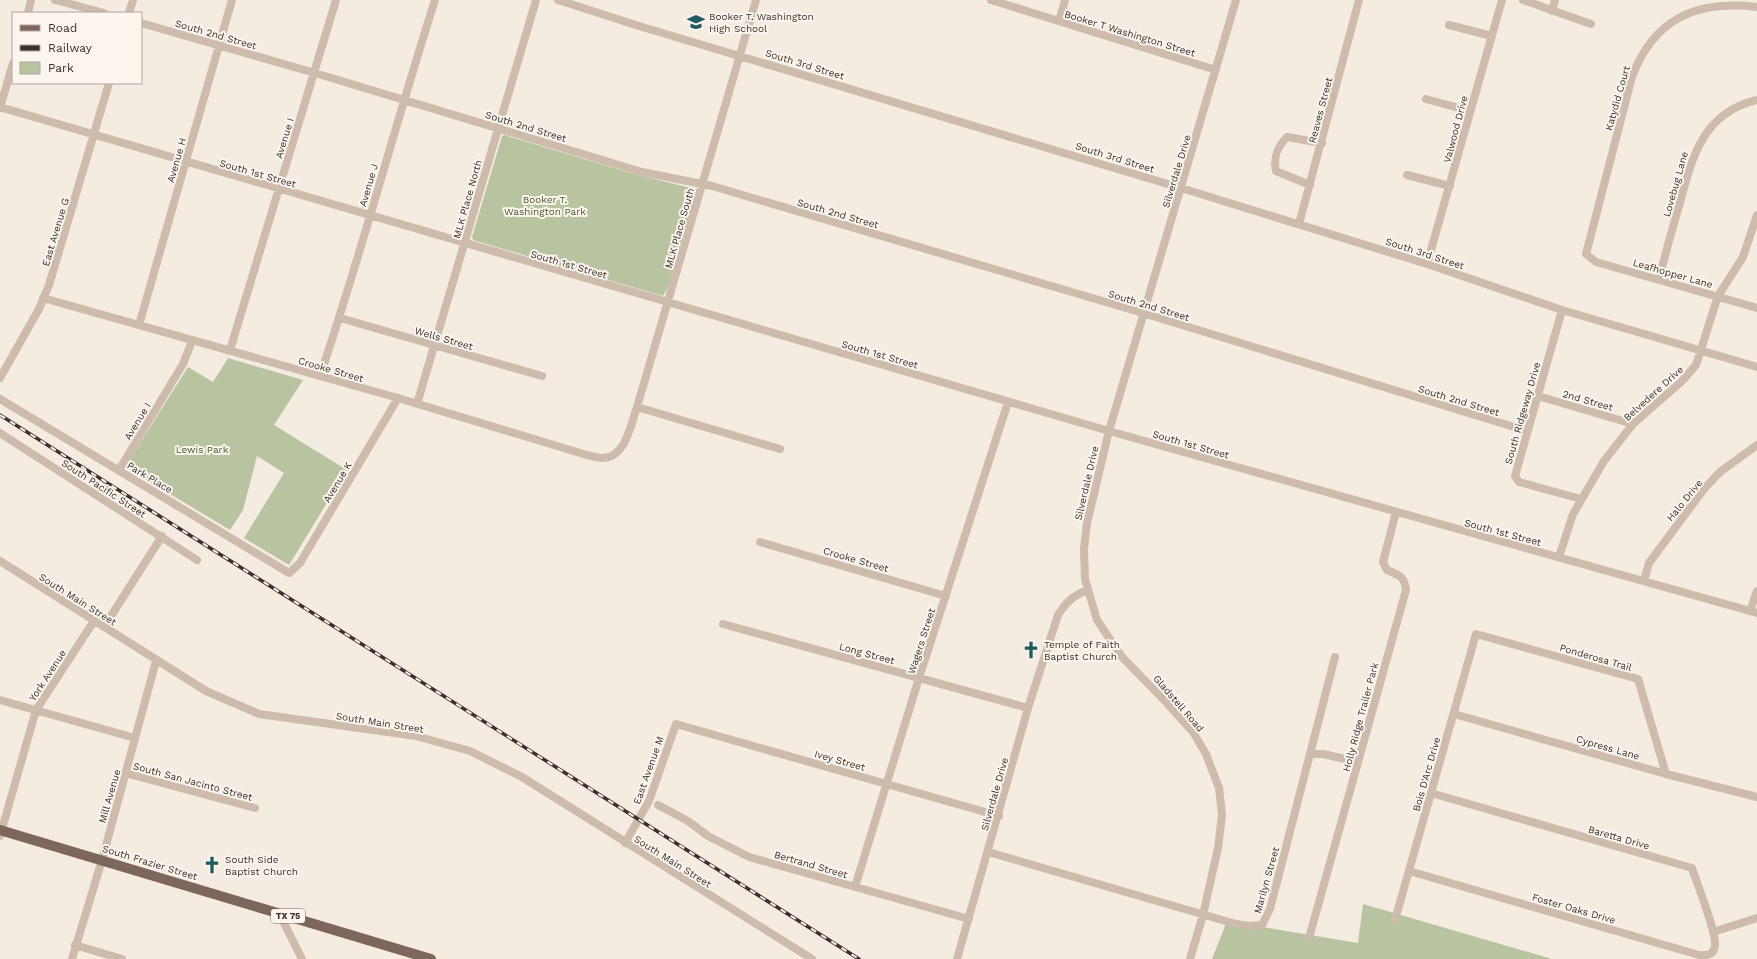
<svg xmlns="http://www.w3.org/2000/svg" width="1757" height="959" viewBox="0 0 1757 959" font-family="'Work Sans',sans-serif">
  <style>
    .green { fill: #b8c4a0 }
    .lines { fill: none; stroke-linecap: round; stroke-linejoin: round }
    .minor { stroke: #cdbbac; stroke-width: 8 }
    .major { stroke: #7d675c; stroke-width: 10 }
    .rail-casing { stroke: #3b302b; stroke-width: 3.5 }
    .rail { stroke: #fbf5ee; stroke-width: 2; stroke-dasharray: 6; stroke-linecap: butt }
    .labels { text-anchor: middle; stroke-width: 4; stroke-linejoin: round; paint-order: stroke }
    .shield { fill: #fbf5ee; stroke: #756b66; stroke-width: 1 }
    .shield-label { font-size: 9px; font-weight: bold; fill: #3b302b }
    .poi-label { font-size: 10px; fill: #3b302b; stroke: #fbf5ee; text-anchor: start }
    .street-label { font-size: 10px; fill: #3b302b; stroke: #fbf5ee }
    .park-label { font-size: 10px; fill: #4a5a2e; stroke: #fbf5ee }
  </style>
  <rect width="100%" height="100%" fill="#f4ebe1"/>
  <!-- green -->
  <path class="green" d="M504 135 634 174 695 189 694 200 668 287 663 296 473 240 472 237 500 143 502 136Z
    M228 358 303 380 274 425 347 470 289 565 244 538 284 473 257 456 243 510 230 530 125 467 188 367 213 382Z
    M1363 904 1552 959H1212L1227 921 1358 943Z"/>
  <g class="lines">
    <!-- minor -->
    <path class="minor" d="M55 0 104 13
      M558 0 639 26 1181 188 1427 264 1562 310 1757 367
      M991 0 1216 70
      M1523 0 1591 24
      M1757 7C1697 0 1654 18 1632 77L1586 254 1596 262 1757 308
      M1552 11 1555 0
      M28 13 31 0
      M129 13 133 0
      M1059 21 1065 0
      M141 23 315 73 642 172 712 186 1143 313 1527 431
      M1449 25 1492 36
      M1426 99 1470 111
      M0 107 1109 431 1757 613
      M0 108 13 63
      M1407 175 1450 186
      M1310 185 1276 171C1273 157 1277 147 1287 137L1322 143
      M1299 224 1359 0
      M1427 264 1502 0
      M1659 279C1665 255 1672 230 1679 206 1692 158 1702 113 1757 100
      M43 298 398 398 587 455C592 456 598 458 603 458 626 457 631 424 637 407L756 0
      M1562 310 1515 476 1519 482 1581 499
      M340 318 542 376
      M139 325 232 0
      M230 350 336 0
      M320 376C362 252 395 125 435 0
      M0 378 39 309 49 285 109 83
      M1538 396 1633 424
      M0 399 289 573 300 563 398 398
      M417 404 536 0
      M637 407 780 449
      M0 433 197 560
      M119 470 183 364 192 341
      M760 542 946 596
      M1559 557 1573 514 1604 461 1633 424 1682 381 1696 365 1718 296 1743 257 1757 215
      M0 561 206 691 259 714 416 736 470 751 522 777 812 959
      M1644 581 1649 563 1704 489 1720 472 1757 445
      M1750 611 1757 591
      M723 624 1028 708
      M104 627 162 536
      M0 700 135 738
      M1454 714 1666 774 1757 797
      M1311 754H1323L1358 762
      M125 773 255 808
      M658 805 688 821 708 836 749 857 969 919
      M0 836 36 710 94 621
      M625 843 649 801 676 724 999 816
      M988 852 1236 924 1249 926 1262 925 1270 909 1335 657
      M1409 871 1699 955C1706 956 1714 955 1715 946 1717 933 1697 884 1692 868L1431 793
      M855 887 919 678 1008 402
      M279 913 302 959
      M1395 920 1476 634 1638 679 1666 774
      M1713 932 1757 918
      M1309 938 1406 590C1405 576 1398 575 1387 570L1383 562 1396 512
      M75 945 122 959
      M72 959 102 860 156 661
      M957 959 1028 708 1058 615C1066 602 1073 596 1087 590
      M1190 959 1203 915 1218 848 1222 815 1219 788 1206 754 1193 732 1166 702 1122 657 1097 620 1085 579 1084 549 1087 523 1109 431 1236 0"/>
    <!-- major -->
    <path class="major" d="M0 830 431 959"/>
    <!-- rail casing -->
    <g class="rail-casing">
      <path id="rail" d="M0 415 859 959"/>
    </g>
    <!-- rail -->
    <use href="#rail" class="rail"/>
  </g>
  <!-- icons -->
  <defs>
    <g id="school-bare" transform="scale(1.38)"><path d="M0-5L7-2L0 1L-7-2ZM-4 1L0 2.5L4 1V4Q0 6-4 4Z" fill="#1f5a5e" stroke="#fbf5ee" stroke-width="2.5" paint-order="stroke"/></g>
    <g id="church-bare" transform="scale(1.38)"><path d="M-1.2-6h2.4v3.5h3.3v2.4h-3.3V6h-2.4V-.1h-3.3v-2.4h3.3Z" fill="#1f5a5e" stroke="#fbf5ee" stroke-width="2.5" paint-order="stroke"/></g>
  </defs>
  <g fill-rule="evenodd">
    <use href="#school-bare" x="696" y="22"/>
    <use href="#church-bare" x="1031" y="650"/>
    <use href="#church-bare" x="212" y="865"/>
  </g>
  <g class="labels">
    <!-- shield labels -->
    <rect class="shield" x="271" y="909" width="34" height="14" rx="3"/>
    <g class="shield-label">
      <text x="288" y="919">TX 75</text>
    </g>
    <!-- poi labels -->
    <g class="poi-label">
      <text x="709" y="20">Booker T. Washington<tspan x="709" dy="12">High School</tspan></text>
      <text x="1044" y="648">Temple of Faith<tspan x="1044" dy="12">Baptist Church</tspan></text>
      <text x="225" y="863">South Side<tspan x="225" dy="12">Baptist Church</tspan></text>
    </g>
    <!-- street labels -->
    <g class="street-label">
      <text transform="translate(1130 33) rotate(17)" y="4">Booker T Washington Street</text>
      <text transform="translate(216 34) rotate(16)" y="4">South 2nd Street</text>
      <text transform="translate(805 64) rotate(17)" y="4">South 3rd Street</text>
      <text transform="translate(1617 98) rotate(-74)" y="4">Katydid Court</text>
      <text transform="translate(1320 110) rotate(-75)" y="4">Reaves Street</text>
      <text transform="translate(526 126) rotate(17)" y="4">South 2nd Street</text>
      <text transform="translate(1455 129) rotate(-75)" y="4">Valwood Drive</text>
      <text transform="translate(284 138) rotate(-73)" y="4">Avenue I</text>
      <text transform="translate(1115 157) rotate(17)" y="4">South 3rd Street</text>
      <text transform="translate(176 160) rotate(-74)" y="4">Avenue H</text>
      <text transform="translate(1176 171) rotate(-73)" y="4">Silverdale Drive</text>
      <text transform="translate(258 173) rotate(16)" y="4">South 1st Street</text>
      <text transform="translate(1675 184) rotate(-74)" y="4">Lovebug Lane</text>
      <text transform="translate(368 185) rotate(-74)" y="4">Avenue J</text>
      <text transform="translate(467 199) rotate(-74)" y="4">MLK Place North</text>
      <text transform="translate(838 213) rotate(16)" y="4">South 2nd Street</text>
      <text transform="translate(679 228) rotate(-74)" y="4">MLK Place South</text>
      <text transform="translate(55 232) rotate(-73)" y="4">East Avenue G</text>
      <text transform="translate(1425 253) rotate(18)" y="4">South 3rd Street</text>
      <text transform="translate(569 264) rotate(16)" y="4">South 1st Street</text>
      <text transform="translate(1673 273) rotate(16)" y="4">Leafhopper Lane</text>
      <text transform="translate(1149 305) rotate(17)" y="4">South 2nd Street</text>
      <text transform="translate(444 338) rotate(16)" y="4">Wells Street</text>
      <text transform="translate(880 354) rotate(16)" y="4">South 1st Street</text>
      <text transform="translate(331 369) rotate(16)" y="4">Crooke Street</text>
      <text transform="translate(1653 393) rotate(-42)" y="4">Belvedere Drive</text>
      <text transform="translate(1459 400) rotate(17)" y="4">South 2nd Street</text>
      <text transform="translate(1588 400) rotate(16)" y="4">2nd Street</text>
      <text transform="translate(1522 413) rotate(-74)" y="4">South Ridgeway Drive</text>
      <text transform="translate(137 421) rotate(-59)" y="4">Avenue I</text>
      <text transform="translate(1191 444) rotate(16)" y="4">South 1st Street</text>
      <text transform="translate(150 477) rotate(31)" y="4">Park Place</text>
      <text transform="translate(337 482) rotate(-59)" y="4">Avenue K</text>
      <text transform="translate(1086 483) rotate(-77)" y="4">Silverdale Drive</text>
      <text transform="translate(104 488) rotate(33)" y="4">South Pacific Street</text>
      <text transform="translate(1684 500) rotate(-51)" y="4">Halo Drive</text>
      <text transform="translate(1503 532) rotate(15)" y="4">South 1st Street</text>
      <text transform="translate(856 559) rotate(16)" y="4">Crooke Street</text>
      <text transform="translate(78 599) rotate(32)" y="4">South Main Street</text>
      <text transform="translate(921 641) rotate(-72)" y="4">Wagers Street</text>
      <text transform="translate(867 653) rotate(15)" y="4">Long Street</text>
      <text transform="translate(1596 657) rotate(16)" y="4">Ponderosa Trail</text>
      <text transform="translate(47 675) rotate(-57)" y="4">York Avenue</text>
      <text transform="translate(1179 703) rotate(49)" y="4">Gladstell Road</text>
      <text transform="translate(1360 717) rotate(-75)" y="4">Holly Ridge Trailer Park</text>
      <text transform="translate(380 722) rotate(9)" y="4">South Main Street</text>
      <text transform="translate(1608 747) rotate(16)" y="4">Cypress Lane</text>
      <text transform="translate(840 760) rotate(16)" y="4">Ivey Street</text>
      <text transform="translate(648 770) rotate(-70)" y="4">East Avenue M</text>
      <text transform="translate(1426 774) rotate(-74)" y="4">Bois D'Arc Drive</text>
      <text transform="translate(193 781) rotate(15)" y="4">South San Jacinto Street</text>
      <text transform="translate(994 794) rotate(-74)" y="4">Silverdale Drive</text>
      <text transform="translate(109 796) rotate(-74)" y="4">Mill Avenue</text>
      <text transform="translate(1619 837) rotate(16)" y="4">Baretta Drive</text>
      <text transform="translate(673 861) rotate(32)" y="4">South Main Street</text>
      <text transform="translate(150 862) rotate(17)" y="4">South Frazier Street</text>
      <text transform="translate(811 864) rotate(16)" y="4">Bertrand Street</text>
      <text transform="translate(1266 880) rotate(-74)" y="4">Marilyn Street</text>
      <text transform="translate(1574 908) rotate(16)" y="4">Foster Oaks Drive</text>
    </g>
    <!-- park labels -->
    <g class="park-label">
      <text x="545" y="203">Booker T.<tspan x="545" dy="12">Washington Park</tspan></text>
      <text x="202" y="453">Lewis Park</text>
    </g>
  </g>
  <!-- legend -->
  <rect x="12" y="12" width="130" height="72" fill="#fbf5ee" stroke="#aea6a0"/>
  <rect x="20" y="25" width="20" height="6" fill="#7d675c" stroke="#aea6a0"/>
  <text x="48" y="32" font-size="12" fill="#3b302b">Road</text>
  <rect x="20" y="45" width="20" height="6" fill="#3b302b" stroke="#aea6a0"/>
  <text x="48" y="52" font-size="12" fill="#3b302b">Railway</text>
  <rect x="20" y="62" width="20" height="12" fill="#b8c4a0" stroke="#aea6a0"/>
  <text x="48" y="72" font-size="12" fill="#3b302b">Park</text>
</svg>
